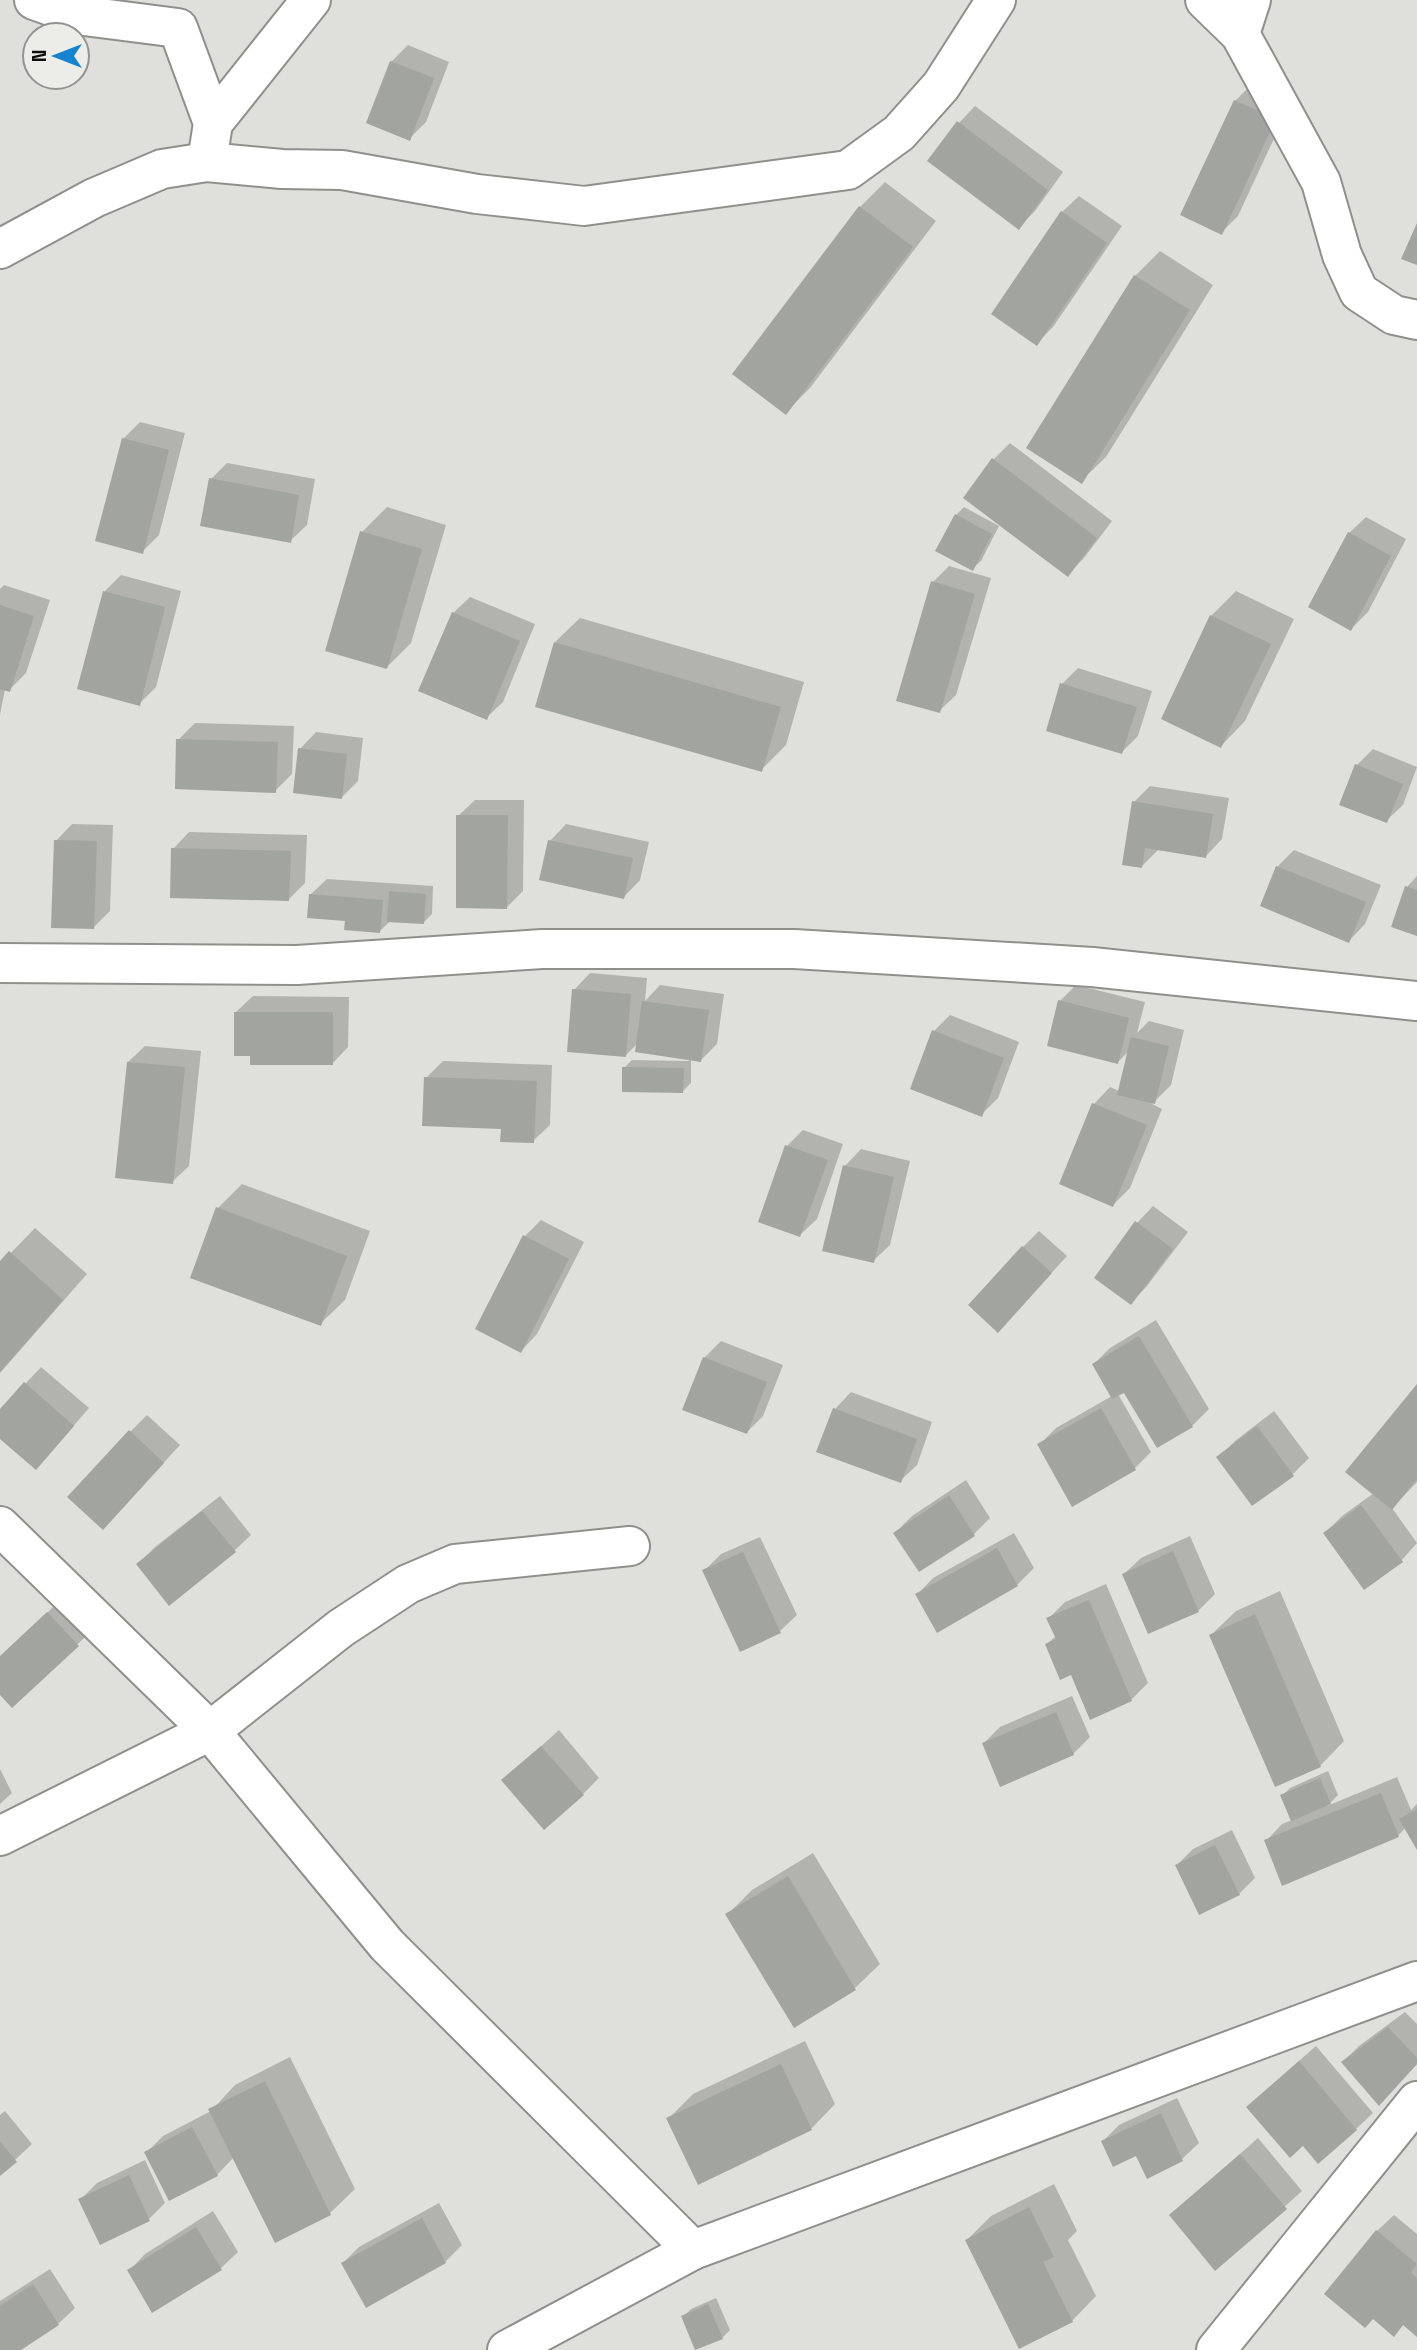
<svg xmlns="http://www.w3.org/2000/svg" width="1417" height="2350" viewBox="0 0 1417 2350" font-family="'Space Grotesk',sans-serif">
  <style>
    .shadow { fill: #0003 }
    .building { fill: #a2a4a0 }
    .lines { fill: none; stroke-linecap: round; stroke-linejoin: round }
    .minor-casing { stroke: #8f8f8b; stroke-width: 42 }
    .tertiary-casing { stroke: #8f8f8b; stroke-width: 42 }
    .minor { stroke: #fff; stroke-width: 38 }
    .tertiary { stroke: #fff; stroke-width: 38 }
  </style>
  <rect width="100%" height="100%" fill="#dfdfdb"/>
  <!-- shadow -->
  <path class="shadow" d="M408 45 449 62 426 122 409 139 391 62Z
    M1252 84 1291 102 1238 216 1221 233 1182 214 1235 101Z
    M975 106 1063 172 1035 211 1019 227 959 123Z
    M885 182 936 221 810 388 786 412 734 373 860 207Z
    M1079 196 1122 226 1053 327 1037 343 1062 212Z
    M1160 251 1213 285 1106 457 1081 481 1028 448 1135 276Z
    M140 422 185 433 159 535 142 552 123 439Z
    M1010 443 1112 521 1084 558 1067 575 993 460Z
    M227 463 315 479 307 525 290 541 211 479Z
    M387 507 446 525 411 643 387 667 362 532Z
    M964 507 999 526 981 561 973 568 938 550 956 515Z
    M1366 517 1406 539 1368 612 1351 629 1349 533Z
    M949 566 991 578 956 695 939 711 933 582Z
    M121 575 181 591 156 687 139 704 104 592Z
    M4 585 50 600 26 673 9 690 5 689 0 715V589Z
    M1236 591 1294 619 1245 721 1221 746 1211 616Z
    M470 597 535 624 503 702 486 718 453 613Z
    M580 618 804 682 786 745 761 770 555 642Z
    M1078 668 1152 691 1138 736 1122 752 1062 684Z
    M195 723 294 726 292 774 275 791 178 740Z
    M316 732 363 738 358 781 341 798 300 749Z
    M1373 749 1417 767 1403 805 1386 821 1357 765Z
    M1150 786 1229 798 1222 839 1206 856 1158 850 1141 867 1134 802Z
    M475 800H524L523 891 507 907 458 816Z
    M72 824 113 825 110 911 93 928 56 841Z
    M566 824 649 842 640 880 624 897 550 841Z
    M189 832 307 835 305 883 289 899 173 849Z
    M1294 850 1381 885 1365 924 1349 941 1277 867Z
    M1417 876V934L1407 887Z
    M327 879 433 886 432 914 424 922 391 920 380 931 346 919 310 895Z
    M590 973 647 978 645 1001 660 985 724 994 717 1044 701 1060 691 1059V1083L683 1091 624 1068 632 1060 689 1061V1059L638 1043 626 1055 574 990Z
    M1076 985 1145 1002 1137 1033 1149 1021 1184 1030 1171 1085 1152 1104 1162 1109 1130 1188 1113 1205 1061 1183 1094 1104 1110 1087 1119 1091 1129 1051 1118 1062 1060 1001Z
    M253 996 349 997 348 1047 332 1064 251 1054 236 1012Z
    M950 1015 1019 1042 998 1098 981 1115 934 1031Z
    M145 1046 201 1051 189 1166 172 1182 128 1062Z
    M443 1061 552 1065 550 1125 533 1141 503 1128 426 1078Z
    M803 1130 843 1144 817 1219 800 1235 787 1146Z
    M861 1149 910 1161 890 1245 873 1261 845 1166Z
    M242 1184 370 1231 345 1300 320 1324 218 1208Z
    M1153 1206 1188 1232 1147 1286 1131 1303 1137 1223Z
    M541 1220 584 1242 537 1334 521 1351 525 1236Z
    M35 1228 87 1274 0 1373V1264Z
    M1039 1231 1067 1256 1014 1314 1023 1247Z
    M1156 1320 1209 1409 1192 1426 1125 1390 1118 1394 1151 1452 1135 1468 1073 1504 1039 1445 1056 1428 1112 1396 1094 1364 1110 1348Z
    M721 1341 783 1365 763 1416 747 1432 704 1358Z
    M41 1367 89 1408 52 1451 0 1437V1411Z
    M1417 1387V1482L1392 1508 1417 1543 1401 1561 1325 1533 1342 1516 1374 1493Z
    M851 1392 932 1422 917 1465 900 1481 835 1409Z
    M1274 1411 1309 1458 1292 1475 1219 1457 1235 1441Z
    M147 1415 180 1445 119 1511 130 1432Z
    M966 1480 990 1518 973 1535 895 1533 912 1516Z
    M220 1496 251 1535 234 1551 138 1564 155 1547Z
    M1014 1533 1034 1568 1017 1585 917 1595 933 1578Z
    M1190 1536 1215 1594 1198 1611 1124 1574 1141 1558Z
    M760 1537 797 1615 780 1631 704 1571 721 1554Z
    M1106 1584 1148 1683 1131 1700 1072 1673 1047 1644 1056 1636 1048 1619 1065 1602Z
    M1280 1591 1344 1741 1320 1766 1211 1635 1236 1611Z
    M65 1596 95 1628 12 1705 0 1692V1657Z
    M1072 1696 1090 1737 1073 1754 984 1743 1000 1727Z
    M559 1730 599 1778 583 1794 504 1780Z
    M0 1769 12 1793 0 1804Z
    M1328 1771 1338 1795 1327 1806 1397 1777 1411 1810 1417 1804V1847L1406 1827 1398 1836 1266 1841 1282 1824 1292 1820 1282 1796 1290 1788Z
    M1232 1830 1255 1878 1239 1894 1177 1865 1193 1849Z
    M813 1853 880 1964 855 1988 795 2026 728 1914 752 1890Z
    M1405 2012 1417 2024V2064L1379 2104 1343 2062 1359 2046Z
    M805 2041 835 2104 811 2129 668 2119 693 2094Z
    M1316 2046 1373 2113 1356 2129 1265 2091Z
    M290 2057 355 2189 330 2213 276 2241 234 2157 217 2175 146 2153 163 2136 211 2111 235 2085Z
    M1177 2098 1199 2143 1182 2159 1137 2153 1103 2141 1119 2125Z
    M5 2111 32 2144 0 2174V2115Z
    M1258 2138 1302 2191 1215 2269 1171 2215Z
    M145 2160 165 2203 149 2219 80 2200 97 2183Z
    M1054 2184 1077 2231 1068 2240 1096 2296 1072 2321 967 2240 991 2216Z
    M439 2203 462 2245 445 2262 343 2263 359 2247Z
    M213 2211 238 2252 221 2268 153 2310 129 2271 145 2254Z
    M1394 2215 1417 2234V2334L1404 2324 1394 2334 1374 2317 1327 2294 1377 2231Z
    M50 2269 75 2308 58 2324 18 2350H0V2301Z
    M716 2298 730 2330 722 2338 683 2317 691 2309Z"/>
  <!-- building -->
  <path class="building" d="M390 61 434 78 410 141 366 123Z
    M1234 100 1276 119 1222 235 1180 215Z
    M957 121 1048 190 1019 230 927 161Z
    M859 206 913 247 786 415 732 374Z
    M1061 211 1107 243 1037 346 991 314Z
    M1417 223V265L1401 259Z
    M1134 275 1190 310 1082 484 1026 448Z
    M122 438 169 450 143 554 95 541Z
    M992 458 1097 538 1068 577 963 498Z
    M209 478 299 495 291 543 200 526Z
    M955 514 992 534 973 571 935 551Z
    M360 531 422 549 387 669 325 651Z
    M1348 532 1391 556 1351 631 1308 607Z
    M931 581 975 594 940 713 896 701Z
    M103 591 165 607 140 706 77 689Z
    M0 605 34 616 10 692 0 689Z
    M452 612 520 641 487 720 418 691Z
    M1210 615 1271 644 1221 748 1161 719Z
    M554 642 781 707 762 772 535 707Z
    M1060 683 1137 707 1122 754 1046 731Z
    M176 739 278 742 276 793 175 789Z
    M298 748 347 754 342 799 293 793Z
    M1355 764 1403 784 1387 823 1339 805Z
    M1132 801 1213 814 1206 858 1145 848 1142 868 1122 865Z
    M456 815H508L507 909 456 908Z
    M54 840 97 841 94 929 51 928Z
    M548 840 633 858 624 899 539 880Z
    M171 848 291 851 289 901 170 898Z
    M1276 866 1366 902 1349 943 1260 906Z
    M1405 886 1417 890V936L1391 927Z
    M389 891 426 894 424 924 387 922Z
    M309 894 383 900 380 933 344 930 345 921 307 918Z
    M572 989 631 994 626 1057 567 1052Z
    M1058 1000 1129 1018 1118 1064 1047 1046Z
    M642 1001 709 1010 701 1062 635 1052Z
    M234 1012H333V1065H250V1056H234Z
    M932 1030 1004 1058 982 1117 910 1089Z
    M1131 1037 1169 1046 1155 1104 1117 1095Z
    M127 1062 185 1067 173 1184 115 1178Z
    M622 1067 684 1068 683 1093 622 1092Z
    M424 1077 537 1081 534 1143 500 1142 501 1129 422 1126Z
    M1092 1103 1147 1125 1113 1207 1059 1184Z
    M785 1145 828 1160 800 1237 758 1222Z
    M843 1165 894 1177 874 1263 822 1251Z
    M216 1207 347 1256 321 1326 190 1278Z
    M1135 1221 1173 1249 1131 1305 1094 1278Z
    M523 1235 569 1259 521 1353 475 1329Z
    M1022 1246 1052 1273 998 1333 968 1305Z
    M9 1251 63 1300 0 1372V1261Z
    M1139 1336 1193 1427 1157 1448 1124 1393 1112 1399 1092 1364Z
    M703 1357 767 1382 747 1434 682 1410Z
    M24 1382 74 1426 36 1470 0 1439V1409Z
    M1417 1384V1479L1392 1510 1345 1472Z
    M833 1408 917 1439 901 1483 816 1452Z
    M1101 1408 1136 1470 1072 1507 1037 1444Z
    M1257 1426 1294 1476 1252 1506 1216 1457Z
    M129 1430 164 1463 103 1530 67 1497Z
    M949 1495 975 1536 919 1572 893 1533Z
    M1361 1505 1403 1562 1364 1590 1323 1533Z
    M202 1511 236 1552 169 1606 136 1564Z
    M997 1548 1018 1586 937 1633 915 1594Z
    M1173 1551 1199 1612 1148 1634 1122 1574Z
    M743 1552 781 1633 740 1652 702 1570Z
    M1089 1600 1132 1701 1090 1720 1071 1675 1060 1680 1045 1644 1056 1639 1046 1618Z
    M47 1612 79 1646 12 1708 0 1695V1656Z
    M1255 1614 1321 1767 1275 1787 1209 1635Z
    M1056 1712 1074 1755 1000 1787 982 1743Z
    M541 1746 584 1795 544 1830 501 1780Z
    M1320 1778 1331 1804 1291 1821 1280 1795Z
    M1381 1793 1399 1837 1282 1886 1264 1840Z
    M1417 1809V1850L1399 1819Z
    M1215 1845 1240 1895 1199 1915 1175 1865Z
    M788 1876 856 1990 794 2028 725 1914Z
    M1388 2027 1417 2058V2064L1379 2106 1341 2062Z
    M1299 2061 1357 2130 1318 2164 1303 2146 1290 2158 1246 2107Z
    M781 2064 812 2130 698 2185 666 2118Z
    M265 2081 331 2215 275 2243 208 2109Z
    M1161 2113 1183 2161 1147 2179 1136 2156 1113 2167 1101 2141Z
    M192 2127 218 2176 169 2201 144 2152Z
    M0 2141 17 2162 0 2176Z
    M1240 2154 1287 2209 1215 2271 1169 2215Z
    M129 2175 150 2221 100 2245 78 2199Z
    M1029 2207 1054 2257 1043 2262 1073 2322 1019 2349 965 2240Z
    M422 2218 446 2263 366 2308 341 2263Z
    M196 2227 222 2270 152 2313 127 2270Z
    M1376 2230 1417 2264 1411 2272 1417 2278V2337L1403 2325 1394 2337 1373 2319 1365 2328 1324 2294Z
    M33 2284 59 2325 21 2350H0V2306Z
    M708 2304 723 2339 695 2350 681 2316Z"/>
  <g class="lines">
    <!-- minor casing -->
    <g class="minor-casing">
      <path id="minor" d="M34 0 76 15 178 28 213 123 207 162
        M1205 0 1240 34 1321 182 1342 255 1359 292 1394 315 1417 320
        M1240 34 1251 0
        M213 123 311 0
        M0 249 94 198 162 169 207 162 282 169 342 170 477 194 584 206 848 170 899 133 941 86 996 0
        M0 963 297 965 542 949H794L1092 967 1417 1001
        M0 1526 210 1731 387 1945 693 2250
        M0 1836 210 1731 341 1628 408 1584 455 1564 630 1546
        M1216 2350 1417 2101"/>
    </g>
    <!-- tertiary casing -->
    <g class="tertiary-casing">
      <path id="tertiary" d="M507 2350 693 2250 1417 1981"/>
    </g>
    <!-- minor -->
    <use href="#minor" class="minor"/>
    <!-- tertiary -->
    <use href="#tertiary" class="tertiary"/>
  </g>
  <!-- north arrow -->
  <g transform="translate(56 56) rotate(270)"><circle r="33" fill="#ecece8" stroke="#929290" stroke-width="2"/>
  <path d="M0-5L12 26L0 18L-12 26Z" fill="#1683cd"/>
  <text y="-10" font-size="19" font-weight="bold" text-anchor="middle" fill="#0c0c0b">N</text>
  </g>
</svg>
